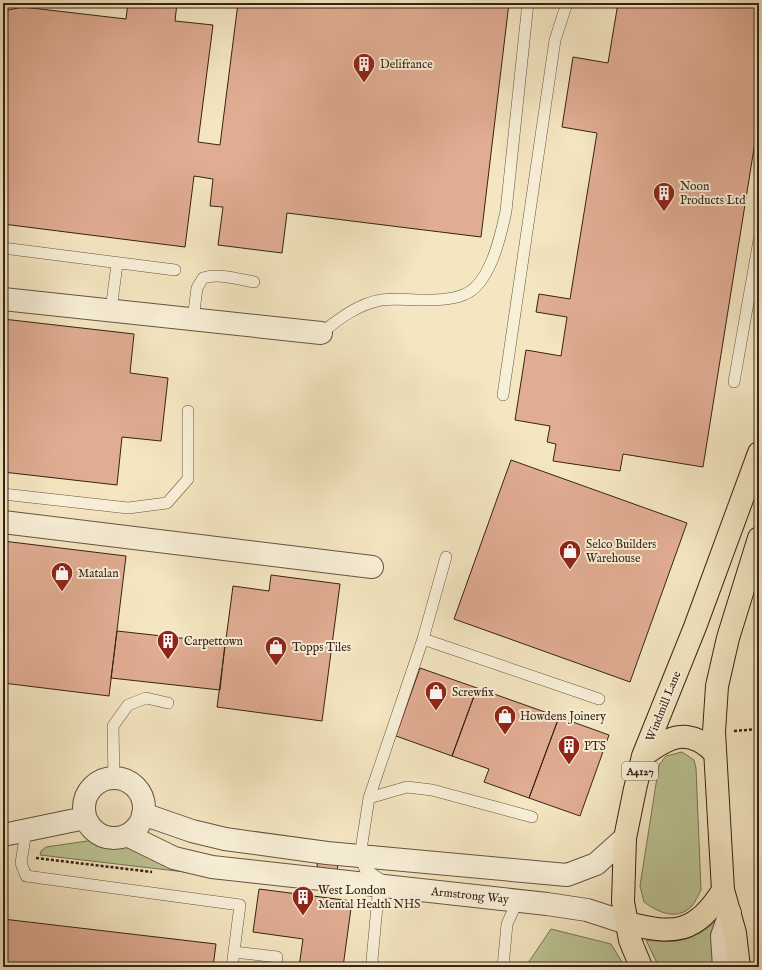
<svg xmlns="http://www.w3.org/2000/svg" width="762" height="970" viewBox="0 0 762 970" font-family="'IM FELL English',serif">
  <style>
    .green { fill: #bcc492; stroke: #797354 }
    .building { fill: #e0ac92; stroke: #362216 }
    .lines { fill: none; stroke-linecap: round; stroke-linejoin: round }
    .lane-casing { stroke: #665341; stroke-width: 12 }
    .street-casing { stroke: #665341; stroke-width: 24 }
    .primary-casing { stroke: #362216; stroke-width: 24 }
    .path { stroke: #362216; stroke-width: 2.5; stroke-dasharray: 3 2; stroke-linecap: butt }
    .lane { stroke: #f8efd7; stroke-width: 11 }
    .street { stroke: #f8efd7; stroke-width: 22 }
    .primary { stroke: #f4e6c1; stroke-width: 22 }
    .labels { text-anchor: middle; stroke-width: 4; stroke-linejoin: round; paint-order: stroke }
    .shield { fill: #f8efd7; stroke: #706050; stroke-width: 1 }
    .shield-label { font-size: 11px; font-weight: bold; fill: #362216 }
    .poi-label { font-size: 12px; fill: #362216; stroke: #f8efd7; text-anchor: start }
    .street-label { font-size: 12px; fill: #362216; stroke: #f8efd7 }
  </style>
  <rect width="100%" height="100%" fill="#f4e6c1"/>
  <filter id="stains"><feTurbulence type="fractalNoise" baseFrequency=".005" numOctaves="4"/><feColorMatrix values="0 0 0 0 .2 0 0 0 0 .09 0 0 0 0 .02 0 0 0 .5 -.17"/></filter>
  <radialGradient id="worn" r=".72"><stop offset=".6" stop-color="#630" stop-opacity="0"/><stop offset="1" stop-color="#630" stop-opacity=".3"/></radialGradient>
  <!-- green -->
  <path class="green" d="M682 752 694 760 696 768 701 890C698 895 695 903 691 907 676 921 658 912 644 902L640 886 659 765 666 756Z
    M108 838 118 840 149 858 185 872 40 855 41 851 46 847Z
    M716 921 717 967H659L646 940C678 944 692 941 716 921Z
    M551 929 611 944 625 967H528V963Z"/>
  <!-- building -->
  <path class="building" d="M128 3H177L175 21 213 25 198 142 220 145 238 3H509L481 237 287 213 282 253 218 245 223 207 210 206 213 179 194 176 185 247 3 224V11L23 7 126 19Z
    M618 3H759V117L703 467 623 454 620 471 553 461 556 444 547 442 550 426 515 420 526 350 561 356 567 317 536 312 539 294 570 299 597 133 562 127 573 57 608 63Z
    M3 319 134 334 130 373 168 378 161 441 122 437 117 485 3 472Z
    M511 460 687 523 630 682 454 619Z
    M3 541 126 556 109 696 3 683Z
    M271 575 340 584 322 721 217 707 233 586 269 591Z
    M117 631 225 643 220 690 111 678Z
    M420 668 477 688 452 756 396 736Z
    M477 688 559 717 529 798 484 782 489 769 452 756Z
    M559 717 609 735 580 816 529 798Z
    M318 855 339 858 337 870 317 867Z
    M259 889 352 901 343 967H299L303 939 253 932Z
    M3 919 216 944 213 967H3Z"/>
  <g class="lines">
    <!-- lane casing -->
    <g class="lane-casing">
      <path id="lane" d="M3 248 175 270
        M111 310 117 264
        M193 319 197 288 203 278C219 273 238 279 254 282
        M321 333C339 319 358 304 381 300 394 298 408 300 421 300 435 300 451 300 463 295 490 286 501 235 506 211L528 3
        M734 382 759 240
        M503 395 555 40 567 3
        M3 494 128 508 167 503 188 479V411
        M423 639 599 699
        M114 779 113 726 128 705 146 698 168 703
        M369 798 407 787 432 790 532 817
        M26 831 21 863 26 876 240 905 232 967
        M384 882 365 869 360 856 369 798 423 639 446 557
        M234 952 277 957 276 967
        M374 967 372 960 379 885
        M503 967 507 924 518 900"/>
    </g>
    <!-- street casing -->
    <g class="street-casing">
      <path id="street" d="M3 299 321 333
        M3 522 372 567
        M84 808a30 30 0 1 1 60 0a30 30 0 1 1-60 0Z
        M143 814 192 831 225 839 327 853 567 875 596 864 625 838
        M3 835 85 818
        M127 835 174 858 212 867 547 904 587 910 627 923
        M724 967 722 936 730 913"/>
    </g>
    <!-- primary casing -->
    <g class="primary-casing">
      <path id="primary" d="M643 756C669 736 688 727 714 752
        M627 923C674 935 696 934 723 890
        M641 967 630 940 623 902 625 838 635 789 643 756 695 627 759 453
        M739 967 735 933 723 890 714 732 717 686 728 638 759 538"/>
    </g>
    <!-- path -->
    <path class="path" d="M734 731 759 729
      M36 858 152 872"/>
    <!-- lane -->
    <use href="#lane" class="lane"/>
    <!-- street -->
    <use href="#street" class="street"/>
    <!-- primary -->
    <use href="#primary" class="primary"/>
  </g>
  <!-- icons -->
  <defs>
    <g id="building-pin" transform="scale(1.15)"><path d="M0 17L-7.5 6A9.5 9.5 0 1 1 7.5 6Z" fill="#8f2418" stroke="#f8efd7"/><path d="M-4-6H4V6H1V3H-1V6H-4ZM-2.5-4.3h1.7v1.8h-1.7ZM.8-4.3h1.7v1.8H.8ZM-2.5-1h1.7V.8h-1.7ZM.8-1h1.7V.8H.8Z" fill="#fff"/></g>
    <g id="shop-pin" transform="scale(1.15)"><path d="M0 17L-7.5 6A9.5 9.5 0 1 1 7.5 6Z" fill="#8f2418" stroke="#f8efd7"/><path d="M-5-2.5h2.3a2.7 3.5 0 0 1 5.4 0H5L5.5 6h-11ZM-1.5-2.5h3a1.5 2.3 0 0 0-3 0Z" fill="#fff"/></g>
  </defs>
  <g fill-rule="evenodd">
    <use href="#building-pin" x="364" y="64"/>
    <use href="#building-pin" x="664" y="193"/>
    <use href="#shop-pin" x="570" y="551"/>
    <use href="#shop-pin" x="62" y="573"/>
    <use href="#building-pin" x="168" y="641"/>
    <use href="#shop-pin" x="276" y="647"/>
    <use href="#shop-pin" x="436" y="692"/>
    <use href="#shop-pin" x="505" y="716"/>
    <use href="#building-pin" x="569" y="746"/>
    <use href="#building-pin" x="303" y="897"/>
  </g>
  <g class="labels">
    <!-- shield labels -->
    <rect class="shield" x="622" y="762" width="36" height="18" rx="3"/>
    <g class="shield-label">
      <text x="640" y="775">A4127</text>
    </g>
    <!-- poi labels -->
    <g class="poi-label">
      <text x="380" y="68">Delifrance</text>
      <text x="680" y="190">Noon<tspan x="680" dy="14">Products Ltd</tspan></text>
      <text x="586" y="548">Selco Builders<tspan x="586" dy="14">Warehouse</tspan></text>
      <text x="78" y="577">Matalan</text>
      <text x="184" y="645">Carpettown</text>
      <text x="292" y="651">Topps Tiles</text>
      <text x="452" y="696">Screwfix</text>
      <text x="520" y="720">Howdens Joinery</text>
      <text x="584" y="750">PTS</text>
      <text x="318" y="894">West London<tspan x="318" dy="14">Mental Health NHS</tspan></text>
    </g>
    <!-- street labels -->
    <g class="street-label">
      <text transform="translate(663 706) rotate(-68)" y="4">Windmill Lane</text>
      <text transform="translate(470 895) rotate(6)" y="4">Armstrong Way</text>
    </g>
  </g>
  <!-- margin -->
  <rect width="762" height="970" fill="none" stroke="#f4e6c1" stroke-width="16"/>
  <rect x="4" y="4" width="754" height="962" fill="none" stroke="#362216" stroke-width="2"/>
  <rect x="8" y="8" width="746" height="954" fill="none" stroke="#362216"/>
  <rect width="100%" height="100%" filter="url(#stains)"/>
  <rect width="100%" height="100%" fill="url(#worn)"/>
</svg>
